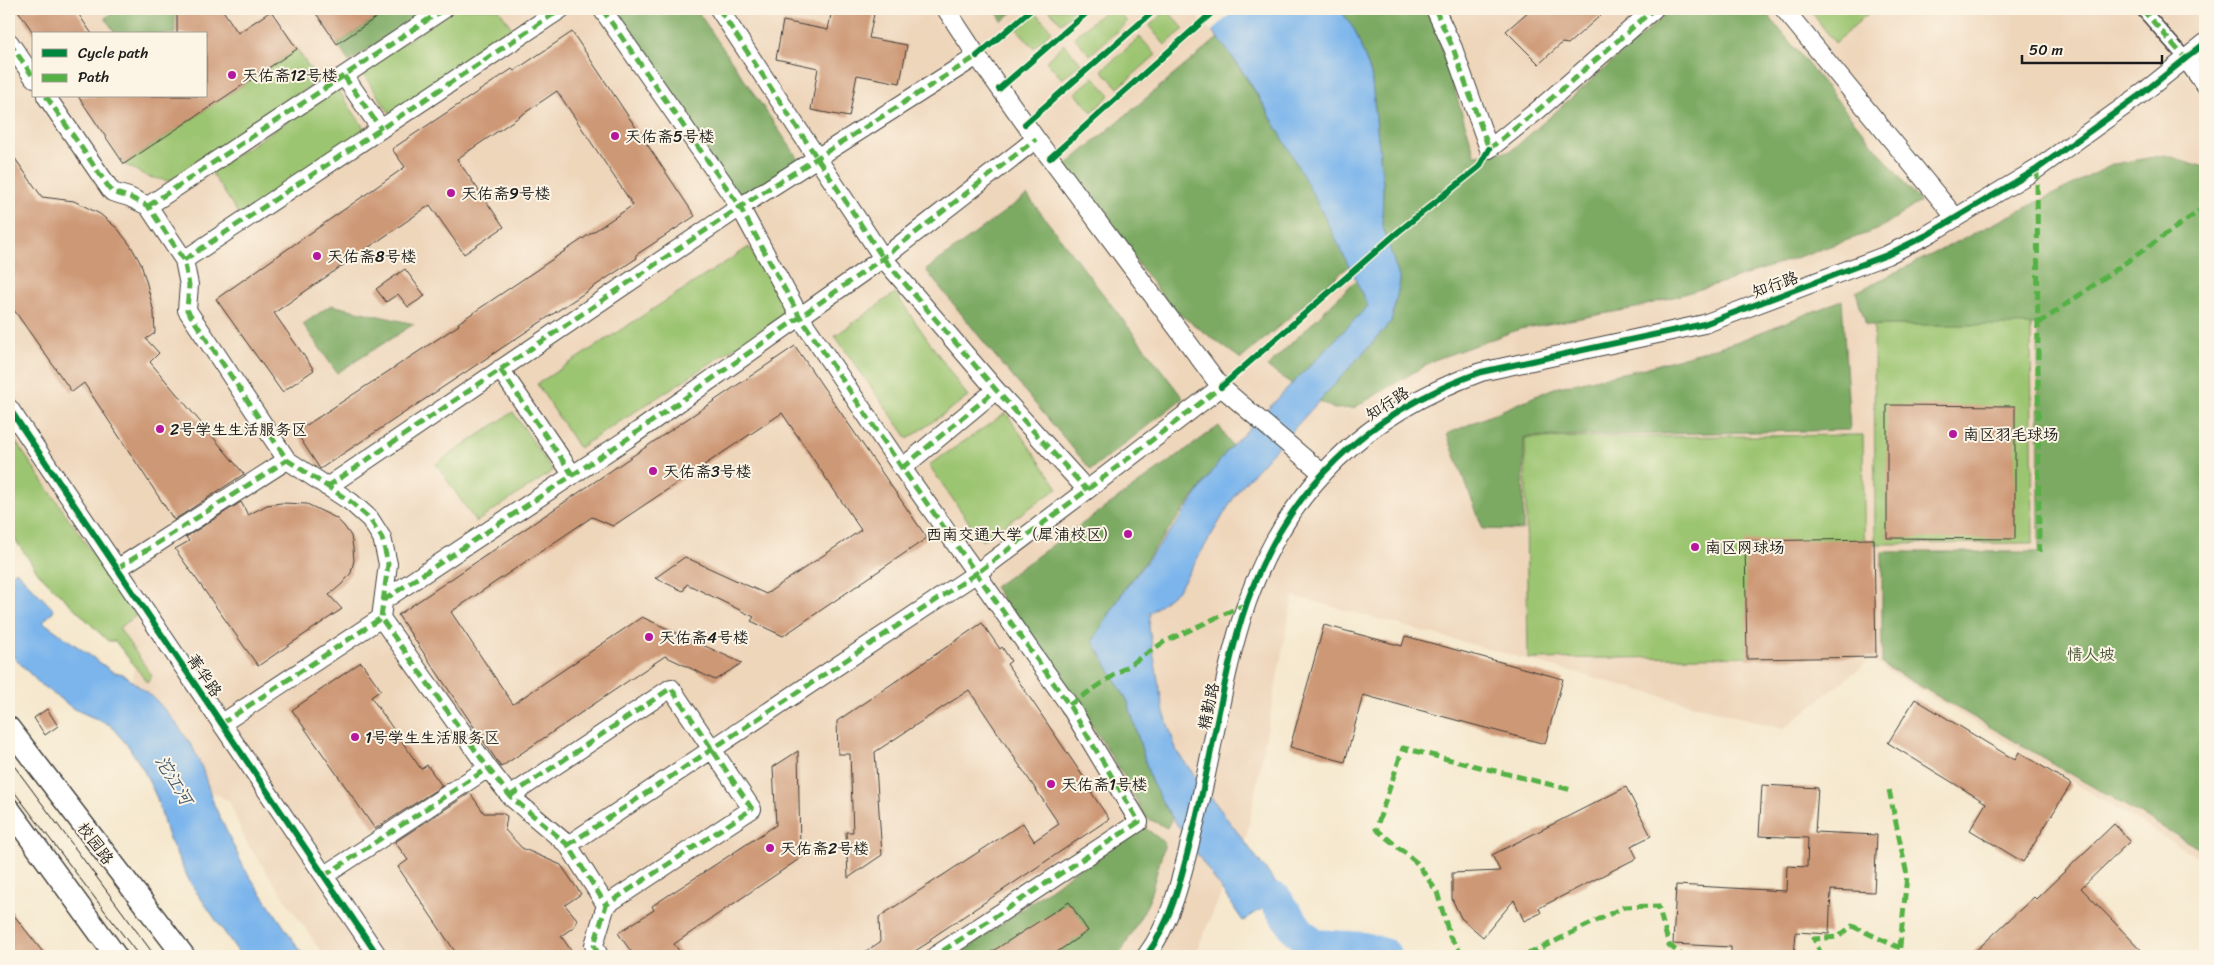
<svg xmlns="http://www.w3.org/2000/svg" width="2214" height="965" viewBox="0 0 2214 965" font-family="Sriracha,'LXGW WenKai TC',sans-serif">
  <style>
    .built { fill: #eed6bb; fill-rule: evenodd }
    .green { fill: #9cc571; stroke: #5c7046 }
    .forest { fill: #7daa63; stroke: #4c6340 }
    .water { fill: #7bb5ec; stroke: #4c6884 }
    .pier { fill: #f5e8ce }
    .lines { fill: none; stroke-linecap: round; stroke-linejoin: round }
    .river { stroke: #7bb5ec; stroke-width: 34 }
    .building { fill: #cd9876 }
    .pedestrian-casing { stroke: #3d3b37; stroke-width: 15 }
    .minor-casing { stroke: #3d3b37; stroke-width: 20 }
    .tertiary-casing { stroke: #3d3b37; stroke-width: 24 }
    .pedestrian { stroke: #fff; stroke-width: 12 }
    .minor { stroke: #fff; stroke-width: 18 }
    .tertiary { stroke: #fff; stroke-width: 21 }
    .tram { stroke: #1c1c1c; stroke-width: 1 }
    .quiet { stroke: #55b145; stroke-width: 5; stroke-dasharray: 10 5; stroke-linecap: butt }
    .cycleway-casing { stroke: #fcf5e5; stroke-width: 9 }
    .cycleway { stroke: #00873e; stroke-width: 6 }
    .poi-dot { fill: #b5179e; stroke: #fcf5e5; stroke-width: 2 }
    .labels { text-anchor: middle; stroke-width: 4; stroke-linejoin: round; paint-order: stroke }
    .poi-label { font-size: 16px; fill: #1c1c1c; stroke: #fcf5e5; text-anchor: start }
    .street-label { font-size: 16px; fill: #1c1c1c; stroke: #fcf5e5 }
    .park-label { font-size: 16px; fill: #49573a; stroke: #fcf5e5 }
    .water-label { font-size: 18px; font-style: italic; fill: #42596f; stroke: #fcf5e5 }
  </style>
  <rect width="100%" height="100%" fill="#fcf5e5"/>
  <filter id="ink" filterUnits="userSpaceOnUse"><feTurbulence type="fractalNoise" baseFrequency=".02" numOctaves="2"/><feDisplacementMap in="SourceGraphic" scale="10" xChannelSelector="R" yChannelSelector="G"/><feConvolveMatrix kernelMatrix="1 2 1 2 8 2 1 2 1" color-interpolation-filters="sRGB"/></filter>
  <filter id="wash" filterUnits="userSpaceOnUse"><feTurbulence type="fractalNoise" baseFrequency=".0096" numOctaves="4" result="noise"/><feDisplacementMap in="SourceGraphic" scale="20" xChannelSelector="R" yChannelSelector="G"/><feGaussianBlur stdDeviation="1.12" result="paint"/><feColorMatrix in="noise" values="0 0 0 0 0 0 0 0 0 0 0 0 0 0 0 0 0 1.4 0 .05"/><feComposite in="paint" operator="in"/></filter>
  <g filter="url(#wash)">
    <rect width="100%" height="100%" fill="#f5e8ce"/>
    <!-- built -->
    <path class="built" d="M9 9H2205V862L1870 660 1783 729 1293 596 1247 834 1194 956H324L245 840 229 801 209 790 192 746 173 719 133 681 134 665 9 471ZM34 34H206V96H34Z"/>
    <!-- green -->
    <path class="green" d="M455 9H499L515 33 391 115 361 71Z
      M1048 9H1078L1061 23Z
      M1107 9H1116L1127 22 1090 55 1074 37Z
      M1809 9H1873L1835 43Z
      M1167 10 1184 29 1165 45 1149 26Z
      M1036 13 1052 31 1034 48 1017 29Z
      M1140 37 1156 55 1118 88 1102 70Z
      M1064 44 1081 63 1062 79 1046 61Z
      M297 49 318 81 169 181 148 177 124 164Z
      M1094 77 1110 95 1092 112 1075 93Z
      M337 88 366 131 240 216 211 172Z
      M749 247 791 311 579 448 537 384Z
      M895 293 968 397 908 439 835 336Z
      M2031 324 2033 543 1875 544 1874 325Z
      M513 412 553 471 476 522 436 464Z
      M1006 413 1058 488 982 541 929 465Z
      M9 432 136 616 119 628 152 676 147 682 115 641H108L39 574 9 531Z
      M1863 435 1866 655 1528 659 1525 438Z"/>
    <!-- forest -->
    <path class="forest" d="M118 9H175V34H116L105 18Z
      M389 9H428L349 62 337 44Z
      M607 9H696L800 161 740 202Z
      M995 9H1016L1002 21Z
      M1340 9H1419L1431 15 1475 155 1511 151 1672 9H1763L1920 202 1877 230 1731 280 1636 308 1520 329 1434 360 1354 408 1334 409 1319 401 1391 322 1400 281 1382 224 1383 184 1371 74 1355 31Z
      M1219 37C1269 109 1312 187 1349 266L1241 359 1171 308 1065 166Z
      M2165 155 2205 167V852L1882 664V552H2039L2038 325H1866L1856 292 2114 164Z
      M1027 195 1183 398 1091 470 995 356 926 270Z
      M1356 280 1368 306 1292 384 1267 367Z
      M1842 300 1850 430 1524 437 1523 530 1483 529 1447 434 1554 388 1645 368 1736 342Z
      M331 305 414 324 337 373 303 324Z
      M1219 426 1232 446 1125 588 1093 641 1128 702 1151 781 1172 818 1167 828 1145 817 1125 778 1093 727 994 587Z
      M1140 824 1165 843 1148 903 1122 951 1116 956H957Z"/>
    <!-- water -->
    <path class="water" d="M1193 9H1340L1355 31 1371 74 1383 184 1382 224 1400 281 1391 322 1239 489 1179 589 1150 613 1149 628 1163 709 1177 752 1284 894 1243 921 1165 807 1151 781 1128 702 1093 641 1125 589 1179 520 1226 452 1368 306C1342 251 1316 199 1287 146 1259 95 1233 52 1193 9Z
      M16 571 54 610 43 622 113 672 123 674 155 699 173 719 192 746 202 768 214 805 244 868 304 956H241L191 884 167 834 157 798 143 769 129 747 110 725 74 709 40 684 9 652V574Z"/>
    <!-- pier -->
    <path class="pier" d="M1191 9H1236L1211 32Z"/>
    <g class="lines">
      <!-- river -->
      <path class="river" d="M1276 900 1298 931 1313 946 1363 949 1384 955"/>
    </g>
    <g id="blocks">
      <!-- building -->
      <path class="building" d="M17 9H75L92 34H34Z
        M177 9H222L238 33 271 11 297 49 124 164 78 96H206V34H177Z
        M313 9H389L337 44Z
        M832 9H875L869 38 907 45 900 83 857 75 849 117 811 110 818 68 776 59 783 21 828 30Z
        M1531 9H1608L1568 44 1562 43 1539 64 1506 31Z
        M572 32 695 216 636 255 637 258 320 469 296 432 459 325 458 323 633 205 557 91 457 159 504 227 464 254 430 205 274 313 314 370 282 392 216 299 405 167 392 149 512 69 514 71Z
        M9 150 42 197 74 201 100 214 118 229 131 246 141 264 147 284 154 313 155 333 146 339 159 353 150 362 244 474 174 520 84 383 72 392 9 303Z
        M405 269 425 296 408 307 398 294 386 302 376 289Z
        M795 346 927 538 783 636 751 621 754 617 687 584 683 591 655 578 685 557 766 594 861 530 782 413 613 526 592 517 451 612 513 704 642 617 742 663 715 680 665 656 501 767 398 615Z
        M1887 405 2015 406V539L1887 538Z
        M241 502 248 515 267 505 281 503 307 504 336 518 344 526 351 536 353 548 354 560 351 573 342 584 329 595 342 609 258 666 175 549 189 541 186 537Z
        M1874 539 1876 657 1747 659 1745 541Z
        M982 623 1000 649 1002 647 1011 661 1007 664 1093 791 1091 792 1109 819 930 939 931 941 907 956H859L880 942 879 917 1023 823 1034 841 1059 824 969 690 875 752 882 855 848 878 846 832H853L850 754H838L837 721Z
        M1324 625 1402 646 1405 636 1563 679 1545 744 1363 695 1345 762 1290 747Z
        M361 662 381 690 371 697 421 769 427 765 442 786 375 829 292 710Z
        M1915 699 2015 760 2019 752 2071 784 2023 862 1970 830 1986 803 1888 743Z
        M47 709 58 726 45 735 34 718Z
        M798 751 800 849 805 855 674 944 683 956H634L618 933 654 910 652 906 776 825 773 767Z
        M1762 785 1818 788 1815 832 1877 835 1874 892 1831 890 1829 934 1796 932 1794 956H1731V947L1673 944 1676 885 1786 891 1787 866 1807 867 1808 838 1759 836Z
        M1626 787 1651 836 1631 846 1637 858 1539 908 1541 913 1524 921 1514 900 1483 937 1461 918 1452 899V873L1500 871 1492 855Z
        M470 793 484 813H502L507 816 505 830 522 848 561 865 581 894 565 905 577 919 575 926 561 936 575 956H458L398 867 408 860 395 842Z
        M2114 824 2130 841 2081 888 2147 956H1970L2034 897 2036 899Z
        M1069 902 1088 931 1051 956H985Z
        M9 909 46 956H9Z"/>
    </g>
  </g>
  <g filter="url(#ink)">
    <use href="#blocks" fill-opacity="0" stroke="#3d3b37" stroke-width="1"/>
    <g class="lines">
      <!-- pedestrian casing -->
      <g class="pedestrian-casing">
        <path id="pedestrian" d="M2142 9 2186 59"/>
      </g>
      <!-- minor casing -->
      <g class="minor-casing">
        <path id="minor" d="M602 9 740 207 800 317 902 468 1069 705 1139 822 935 956
          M719 9 883 258 996 390 1087 490
          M946 9 977 56 1036 139 1221 387 1322 473
          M1435 9 1453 48 1489 149 1538 110 1654 9
          M1784 9 1955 217
          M9 42 34 78
          M2186 59 2205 85
          M344 76 381 129
          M46 96 112 192 129 197 148 206 184 260 189 285 187 310 287 460 351 502 370 519 382 538 388 564 381 618 488 768 510 796 568 845 606 905 594 945 599 956
          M148 206 444 9
          M184 260 561 9
          M500 369 572 474
          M9 408 378 956
          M902 468 996 390
          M327 487 740 207 977 56
          M117 569 287 460
          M384 600 627 439 883 258 1036 139
          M221 724 381 618
          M510 796 671 688 752 809 606 905
          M568 845 977 573 1087 490 1221 387
          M324 876 488 768
          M1146 956C1175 918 1184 864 1196 819 1214 747 1223 672 1247 602 1288 487 1367 413 1481 372L1704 324 1887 255 1927 235 2037 169 2144 92 2205 43"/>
      </g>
      <!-- tertiary casing -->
      <g class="tertiary-casing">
        <path id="tertiary" d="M9 728 184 956
          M9 809 116 956"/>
      </g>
      <!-- pedestrian -->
      <use href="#pedestrian" class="pedestrian"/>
      <!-- minor -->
      <use href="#minor" class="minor"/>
      <!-- tertiary -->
      <use href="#tertiary" class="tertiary"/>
      <!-- tram -->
      <path class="tram" d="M9 759 155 956
        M9 785 139 956"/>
      <!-- quiet -->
      <path class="quiet" d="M602 9 740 207 800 317 902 468 1069 705 1139 822 935 956
        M719 9 883 258 996 390 1087 490
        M1435 9 1453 48 1489 149 1538 110 1654 9
        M2142 9 2186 59
        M9 42 34 78
        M344 76 381 129
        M46 96 112 192 129 197 148 206 184 260 189 285 187 310 287 460 351 502 370 519 382 538 388 564 381 618 488 768 510 796 568 845 606 905 594 945 599 956
        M2037 169 2039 552
        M148 206 444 9
        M184 260 561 9
        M2038 324 2205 207
        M500 369 572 474
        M902 468 996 390
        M327 487 740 207 977 56
        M117 569 287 460
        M384 600 627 439 883 258 1036 139
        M1069 705 1164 642 1246 604
        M221 724 381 618
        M1889 790 1907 875 1899 956
        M510 796 671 688 752 809 606 905
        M568 845 977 573 1087 490 1221 387
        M324 876 488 768
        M1463 956 1450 937 1437 892 1417 863 1376 829 1403 748 1572 790
        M1513 956 1531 953 1624 907 1658 906 1669 945 1683 956
        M1822 956 1814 939 1838 937 1852 926 1900 948"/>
      <!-- cycleway casing -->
      <g class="cycleway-casing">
        <path id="cycleway" d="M977 56 1032 9
          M999 89 1091 9
          M1025 124 1156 9
          M1050 158 1216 9
          M1221 387 1398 232 1479 167 1489 149
          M9 408 378 956
          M1146 956C1175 918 1184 864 1196 819 1214 747 1223 672 1247 602 1288 487 1367 413 1481 372L1704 324 1887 255 1927 235 2037 169 2144 92 2205 43"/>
      </g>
      <!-- cycleway -->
      <use href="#cycleway" class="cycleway"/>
    </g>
  </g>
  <!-- markers -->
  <g class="poi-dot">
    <circle cx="232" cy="75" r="5"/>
    <circle cx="615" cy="136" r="5"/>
    <circle cx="451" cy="193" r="5"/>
    <circle cx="317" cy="256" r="5"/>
    <circle cx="160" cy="429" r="5"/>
    <circle cx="1953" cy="434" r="5"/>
    <circle cx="653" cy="471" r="5"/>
    <circle cx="1128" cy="534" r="5"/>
    <circle cx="1695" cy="547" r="5"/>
    <circle cx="649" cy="637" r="5"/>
    <circle cx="355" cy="737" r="5"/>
    <circle cx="1051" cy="784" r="5"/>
    <circle cx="770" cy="848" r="5"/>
  </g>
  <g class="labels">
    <!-- poi labels -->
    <g class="poi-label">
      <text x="242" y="81">天佑斋12号楼</text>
      <text x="625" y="142">天佑斋5号楼</text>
      <text x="461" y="199">天佑斋9号楼</text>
      <text x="327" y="262">天佑斋8号楼</text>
      <text x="170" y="435">2号学生生活服务区</text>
      <text x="1963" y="440">南区羽毛球场</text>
      <text x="663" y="477">天佑斋3号楼</text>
      <text x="1118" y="540" text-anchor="end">西南交通大学（犀浦校区）</text>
      <text x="1705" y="553">南区网球场</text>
      <text x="659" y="643">天佑斋4号楼</text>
      <text x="365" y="743">1号学生生活服务区</text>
      <text x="1061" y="790">天佑斋1号楼</text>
      <text x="780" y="854">天佑斋2号楼</text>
    </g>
    <!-- street labels -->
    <g class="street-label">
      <text transform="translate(1775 284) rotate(-20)" y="6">知行路</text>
      <text transform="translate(1387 403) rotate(-33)" y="6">知行路</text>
      <text transform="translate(205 675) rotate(56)" y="6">菁华路</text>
      <text transform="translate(1208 706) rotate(-78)" y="6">精勤路</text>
      <text transform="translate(96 843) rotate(53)" y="6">校园路</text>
    </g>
    <!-- park labels -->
    <g class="park-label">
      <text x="2091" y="660">情人坡</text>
    </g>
    <!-- water labels -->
    <g class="water-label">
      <text transform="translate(174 780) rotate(59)" y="6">沱江河</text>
    </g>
  </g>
  <!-- margin -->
  <rect width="2214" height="965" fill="none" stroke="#fcf5e5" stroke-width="30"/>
  <!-- legend -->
  <rect x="32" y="32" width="175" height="65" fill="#fcf5e5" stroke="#a29e95"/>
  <rect x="42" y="49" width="25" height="8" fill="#00873e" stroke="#a29e95"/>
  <text x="78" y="58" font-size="15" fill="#1c1c1c">Cycle path</text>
  <rect x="42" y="74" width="25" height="8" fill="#55b145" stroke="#a29e95"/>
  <text x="78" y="82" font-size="15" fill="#1c1c1c">Path</text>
  <!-- scale -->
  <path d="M2022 55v8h140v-8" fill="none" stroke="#1c1c1c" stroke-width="2.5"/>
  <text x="2029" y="55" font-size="15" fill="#1c1c1c" stroke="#fcf5e5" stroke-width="4" paint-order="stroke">50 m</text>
</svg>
